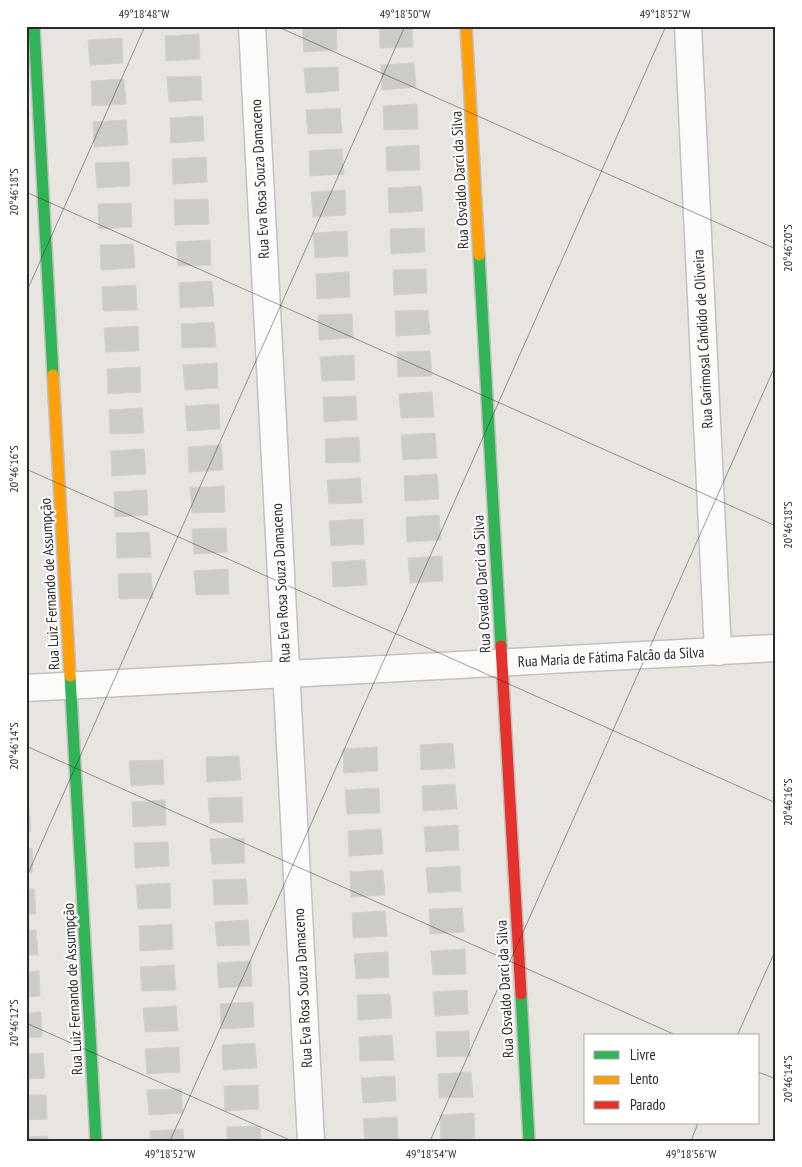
<svg xmlns="http://www.w3.org/2000/svg" width="802" height="1167" viewBox="0 0 802 1167" font-family="'PT Sans Narrow',sans-serif">
  <style>
    .building { fill: #cdcbc7; stroke: #d3d1cc }
    .lines { fill: none; stroke-linecap: round; stroke-linejoin: round }
    .street-casing { stroke: #c2c1c0; stroke-width: 29 }
    .fast-casing { stroke: #c2c1c0; stroke-width: 14 }
    .slow-casing { stroke: #c2c1c0; stroke-width: 14 }
    .jam-casing { stroke: #c2c1c0; stroke-width: 14 }
    .street { stroke: #fcfbfa; stroke-width: 26 }
    .fast { stroke: #30b455; stroke-width: 11 }
    .slow { stroke: #ff9f0a; stroke-width: 11 }
    .jam { stroke: #e5322d; stroke-width: 11 }
    .ticks { fill: none; stroke: #2a2a2a; stroke-width: 1; stroke-opacity: 0.45 }
    .labels { text-anchor: middle; stroke-width: 4; stroke-linejoin: round; paint-order: stroke }
    .street-label { font-size: 15px; fill: #2a2a2a; stroke: #fff }
    .neatline { fill: none; stroke: #2a2a2a; stroke-width: 2 }
    .ticks-label { font-size: 12px; text-anchor: middle; fill: #2a2a2a }
  </style>
  <rect width="100%" height="100%" fill="#e8e5e0"/>
  <!-- building -->
  <path class="building" d="M336 26 337 50 304 52 302 27Z
    M379 26H412L413 47 380 48Z
    M199 34 200 59 166 61 165 36Z
    M122 38 123 63 90 65 88 40Z
    M414 63 416 87 382 90 381 65Z
    M338 67 339 91 306 93 304 68Z
    M201 76 202 100 169 102 167 77Z
    M124 79 126 104 92 106 91 81Z
    M417 104 418 129 384 130 383 106Z
    M340 108 342 133 308 134 306 110Z
    M203 116 204 141 171 143 170 118Z
    M126 120 128 145 94 147 93 122Z
    M419 145 420 170 387 171 386 147Z
    M342 149 344 174 310 176 309 151Z
    M206 157 207 182 173 184 172 159Z
    M129 162 130 186 97 188 95 163Z
    M421 186 423 211 389 213 388 188Z
    M345 190 346 215 313 217 311 192Z
    M208 199 209 224 175 225 174 200Z
    M131 203 132 227 99 229 98 204Z
    M424 228 425 252 391 254 390 229Z
    M347 231 348 256 315 258 313 233Z
    M210 240 211 265 178 266 176 242Z
    M133 244 135 268 101 270 100 245Z
    M426 269 427 293 394 295 393 270Z
    M349 272 350 297 317 299 316 274Z
    M212 281 214 306 180 308 179 283Z
    M136 285 137 310 103 311 102 287Z
    M428 310 430 334 396 336 395 311Z
    M352 314 353 338 319 340 318 315Z
    M214 322 216 347 182 348 181 324Z
    M138 326 139 351 106 352 104 328Z
    M430 351 432 376 398 377 397 352Z
    M354 355 355 380 322 381 320 357Z
    M217 363 218 388 185 390 183 365Z
    M140 367 141 392 108 394 107 369Z
    M432 392 434 417 401 418 399 394Z
    M356 396 357 420 324 422 323 397Z
    M219 404 220 429 187 431 185 406Z
    M142 408 144 433 110 434 109 410Z
    M435 433 437 458 403 460 401 435Z
    M359 437 360 462 326 463 325 439Z
    M221 445 223 470 189 472 188 447Z
    M144 449 146 474 112 476 111 451Z
    M437 474 439 499 405 501 404 476Z
    M360 478 362 503 329 504 327 480Z
    M224 486 225 512 192 513 190 488Z
    M147 490 148 515 115 517 114 492Z
    M439 515 441 540 407 542 406 517Z
    M363 519 364 544 331 546 329 521Z
    M226 528 227 552 194 554 192 529Z
    M149 532 151 557 117 558 116 533Z
    M442 556 443 581 410 583 408 558Z
    M365 560 367 585 333 587 332 562Z
    M228 569 229 594 196 595 194 571Z
    M151 573 153 598 119 599 118 574Z
    M453 743 455 768 421 770 420 745Z
    M377 747 378 771 344 773 343 749Z
    M239 756 241 780 207 782 206 757Z
    M163 760 164 784 131 786 129 761Z
    M455 784 457 809 423 811 422 786Z
    M379 788 380 813 347 814 345 790Z
    M242 797 243 822 210 823 208 798Z
    M165 800 166 825 133 827 132 802Z
    M26 807H29L31 831 26 832Z
    M458 825 459 850 426 852 424 827Z
    M381 829 383 854 349 856 348 831Z
    M244 838 245 863 212 864 210 839Z
    M168 842 169 866 135 868 134 843Z
    M26 848H32L33 872 26 873Z
    M460 866 461 891 428 893 426 868Z
    M383 870 385 895 351 897 350 872Z
    M246 879 248 904 214 905 213 880Z
    M170 883 171 908 138 909 136 885Z
    M26 889H34L36 914H26Z
    M462 908 464 932 430 934 429 909Z
    M385 911 387 936 353 938 352 913Z
    M248 920 250 945 217 946 215 922Z
    M172 924 173 949 140 951 139 926Z
    M26 930H36L38 955H26Z
    M465 949 466 974 433 975 431 951Z
    M388 952 389 977 356 979 354 954Z
    M251 961 252 986 219 988 217 963Z
    M174 965 176 990 142 991 140 967Z
    M39 971 40 996 26 997V972Z
    M467 990 468 1014 435 1016 433 992Z
    M390 994 392 1018 358 1020 357 995Z
    M253 1002 254 1027 221 1029 220 1004Z
    M176 1006 178 1031 145 1032 143 1008Z
    M41 1012 42 1037 26 1038V1013Z
    M469 1031 470 1056 437 1057 436 1032Z
    M392 1035 394 1060 360 1061 359 1037Z
    M255 1043 257 1068 223 1070 222 1045Z
    M179 1047 180 1072 147 1074 145 1049Z
    M43 1053 45 1078 26 1079V1054Z
    M471 1072 473 1097 439 1098 438 1074Z
    M395 1076 396 1101 363 1103 361 1078Z
    M258 1085 259 1109 225 1111 224 1086Z
    M181 1089 183 1113 149 1115 147 1090Z
    M26 1095H46L47 1119 26 1120Z
    M474 1113 475 1138 441 1140 440 1115Z
    M397 1117 398 1141H365L363 1119Z
    M260 1126 261 1141H227V1127Z
    M183 1129 184 1141H150V1131Z
    M48 1136V1141H26V1137Z"/>
  <g class="lines">
    <!-- street casing -->
    <g class="street-casing">
      <path id="street" d="M252 26 311 1141
        M688 26 718 652
        M26 688 776 648"/>
    </g>
    <!-- fast casing -->
    <g class="fast-casing">
      <path id="fast" d="M34 26 53 375
        M479 255 501 646
        M70 676 96 1141
        M521 994 529 1141"/>
    </g>
    <!-- slow casing -->
    <g class="slow-casing">
      <path id="slow" d="M466 26 479 255
        M53 375 70 676"/>
    </g>
    <!-- jam casing -->
    <g class="jam-casing">
      <path id="jam" d="M501 646 521 994"/>
    </g>
    <!-- street -->
    <use href="#street" class="street"/>
    <!-- fast -->
    <use href="#fast" class="fast"/>
    <!-- slow -->
    <use href="#slow" class="slow"/>
    <!-- jam -->
    <use href="#jam" class="jam"/>
  </g>
  <!-- ticks -->
  <path class="ticks" d="M276 26 776 249M26 192 776 526M26 293 145 26M26 469 776 803M26 746 678 1036M26 878 405 26M26 1023 292 1141M737 1036 776 949M758 1072 776 1079M170 1141 666 26M430 1141 776 364M691 1141 698 1123"/>
  <g class="labels">
    <!-- street labels -->
    <g class="street-label">
      <text transform="translate(260 179) rotate(-93)" y="5">Rua Eva Rosa Souza Damaceno</text>
      <text transform="translate(460 180) rotate(-93)" y="5">Rua Osvaldo Darci da Silva</text>
      <text transform="translate(703 339) rotate(-93)" y="5">Rua Garimosal Cândido de Oliveira</text>
      <text transform="translate(281 583) rotate(-93)" y="5">Rua Eva Rosa Souza Damaceno</text>
      <text transform="translate(50 584) rotate(-93)" y="5">Rua Luiz Fernando de Assumpção</text>
      <text transform="translate(482 584) rotate(-93)" y="5">Rua Osvaldo Darci da Silva</text>
      <text transform="translate(611 657) rotate(-3)" y="5">Rua Maria de Fátima Falcão da Silva</text>
      <text transform="translate(303 988) rotate(-93)" y="5">Rua Eva Rosa Souza Damaceno</text>
      <text transform="translate(73 989) rotate(-93)" y="5">Rua Luiz Fernando de Assumpção</text>
      <text transform="translate(505 989) rotate(-93)" y="5">Rua Osvaldo Darci da Silva</text>
    </g>
  </g>
  <!-- border -->
  <rect width="802" height="1167" fill="none" stroke="#ffffff" stroke-width="55"/>
  <!-- legend -->
  <rect x="584" y="1034" width="175" height="90" fill="#ffffff" stroke="#aaaaaa"/>
  <rect x="594" y="1051" width="25" height="8" fill="#30b455" stroke="#aaaaaa"/>
  <text x="630" y="1060" font-size="15" fill="#2a2a2a">Livre</text>
  <rect x="594" y="1076" width="25" height="8" fill="#ff9f0a" stroke="#aaaaaa"/>
  <text x="630" y="1084" font-size="15" fill="#2a2a2a">Lento</text>
  <rect x="594" y="1101" width="25" height="8" fill="#e5322d" stroke="#aaaaaa"/>
  <text x="630" y="1110" font-size="15" fill="#2a2a2a">Parado</text>
  <rect x="28" y="28" width="746" height="1112" class="neatline"/>
  <g class="ticks-label">
    <text x="144" y="18">49°18'48"W</text>
    <text x="405" y="18">49°18'50"W</text>
    <text x="665" y="18">49°18'52"W</text>
    <text transform="translate(14 192) rotate(-90)" y="4">20°46'18"S</text>
    <text transform="translate(788 248) rotate(-90)" y="4">20°46'20"S</text>
    <text transform="translate(14 469) rotate(-90)" y="4">20°46'16"S</text>
    <text transform="translate(788 525) rotate(-90)" y="4">20°46'18"S</text>
    <text transform="translate(14 746) rotate(-90)" y="4">20°46'14"S</text>
    <text transform="translate(788 802) rotate(-90)" y="4">20°46'16"S</text>
    <text transform="translate(14 1023) rotate(-90)" y="4">20°46'12"S</text>
    <text transform="translate(788 1079) rotate(-90)" y="4">20°46'14"S</text>
    <text x="170" y="1158">49°18'52"W</text>
    <text x="431" y="1158">49°18'54"W</text>
    <text x="691" y="1158">49°18'56"W</text>
  </g>
</svg>
